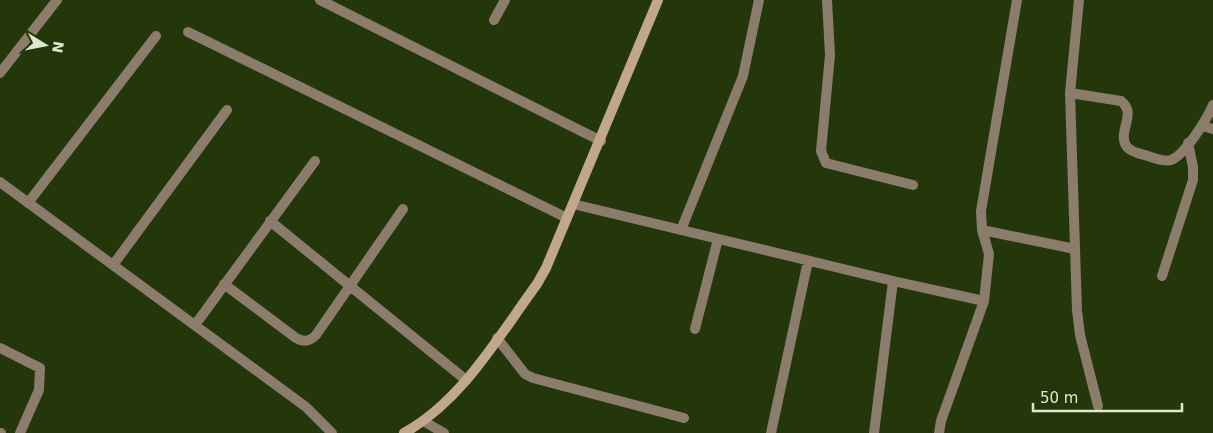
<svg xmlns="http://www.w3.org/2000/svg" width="1213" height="433" viewBox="0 0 1213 433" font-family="'DejaVu Sans',sans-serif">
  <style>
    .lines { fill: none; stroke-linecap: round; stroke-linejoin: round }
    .street { stroke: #8c7c6b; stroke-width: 10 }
    .secondary { stroke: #c1a78b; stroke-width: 10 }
  </style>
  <rect width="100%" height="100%" fill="#23370a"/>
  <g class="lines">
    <!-- street -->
    <path class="street" d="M320 0 601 141
      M827 0 830 55 821 151 826 163 913 185
      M1079 0 1070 93 1077 310 1080 335 1098 406
      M494 20 505 0
      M188 32 567 218
      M0 73 57 0
      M1070 93 1121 101C1138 114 1116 132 1127 147 1132 153 1142 154 1148 156 1155 158 1164 162 1171 160 1185 155 1207 119 1213 105
      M1202 126 1213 129
      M0 182 306 407 332 433
      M28 203 156 36
      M573 204 893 281 984 301 989 254 982 230 981 211 1017 0
      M270 221 466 380
      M681 230 743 76 759 0
      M982 230 1075 249
      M113 265 227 110
      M1162 276 1193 180V167L1188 143
      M224 284 296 338C304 342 309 342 316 335L403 209
      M195 325 315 161
      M695 329 718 239
      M497 338 525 374 533 378 684 418
      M0 348 40 368 39 390 20 433
      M425 422 444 433
      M0 433H1
      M771 433 808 261
      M874 433 893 281
      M939 433 941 421 984 301"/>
    <!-- secondary -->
    <path class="secondary" d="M404 433C462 401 498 337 537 284L546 268 658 0"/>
  </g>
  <!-- north arrow -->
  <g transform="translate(45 45) rotate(100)" stroke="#23370a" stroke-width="4" paint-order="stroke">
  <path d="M0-4L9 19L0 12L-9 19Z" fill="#dce9d0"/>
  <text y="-8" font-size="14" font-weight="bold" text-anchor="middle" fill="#dce9d0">N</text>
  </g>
  <!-- scale -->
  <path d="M1033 403v8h149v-8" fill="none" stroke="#dce9d0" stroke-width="2.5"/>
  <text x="1040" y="403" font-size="15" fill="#dce9d0" stroke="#23370a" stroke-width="4" paint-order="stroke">50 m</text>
</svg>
